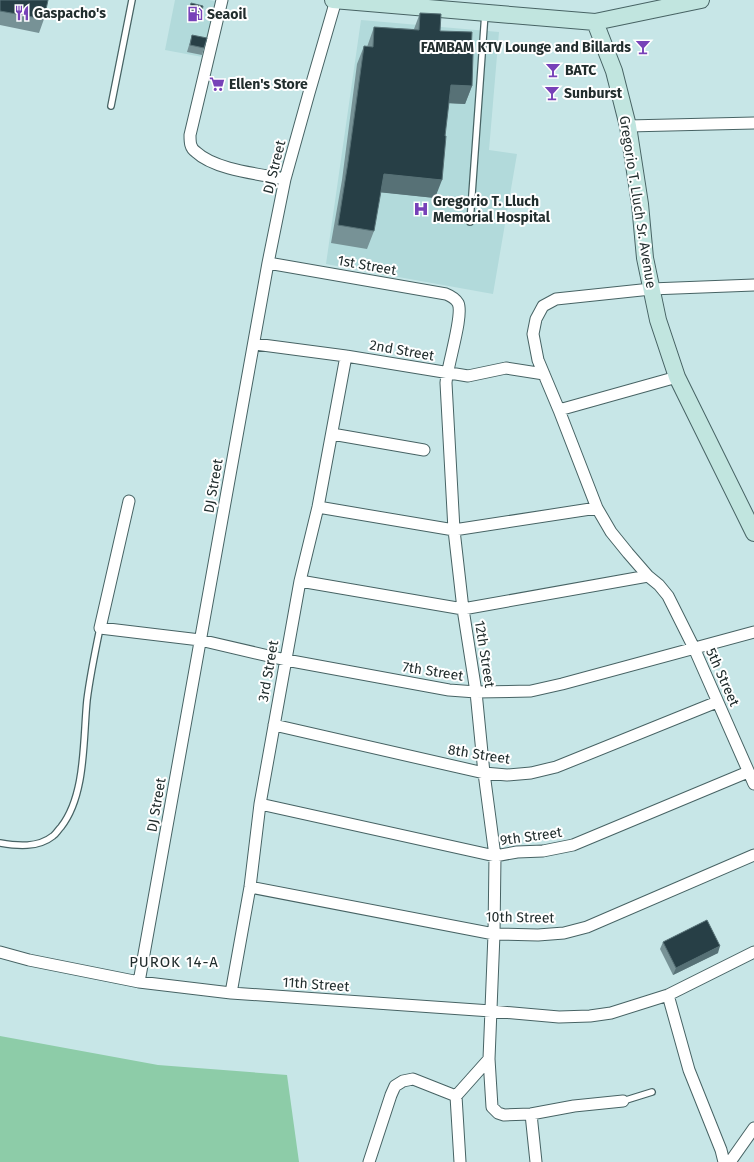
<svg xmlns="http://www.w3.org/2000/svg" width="754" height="1162" viewBox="0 0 754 1162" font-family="'Fira Sans',sans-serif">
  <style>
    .built { fill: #b2dadb }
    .green { fill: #8dcca8 }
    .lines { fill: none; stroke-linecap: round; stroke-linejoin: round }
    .lane-casing { stroke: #476364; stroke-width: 8 }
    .street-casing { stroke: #476364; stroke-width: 13 }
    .secondary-casing { stroke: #476364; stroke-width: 18 }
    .lane { stroke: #fff; stroke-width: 5.5 }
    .street { stroke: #fff; stroke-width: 11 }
    .secondary { stroke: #c1e5df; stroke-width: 16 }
    .wall { fill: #779296 }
    .shaded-wall { fill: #577176 }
    .building { fill: #273f46; stroke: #577176 }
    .labels { text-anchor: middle; stroke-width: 4; stroke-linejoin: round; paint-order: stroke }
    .poi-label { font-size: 14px; font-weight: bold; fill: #212d2d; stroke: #fff; text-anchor: start }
    .street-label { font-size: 14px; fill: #212d2d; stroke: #fff }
    .neighbourhood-label { font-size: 15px; letter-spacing: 1px; fill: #212d2d; stroke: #fff }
  </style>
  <rect width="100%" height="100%" fill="#c7e6e7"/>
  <!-- built -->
  <path class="built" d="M175 0H209L219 2 208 58 165 50Z
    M361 20 499 32 489 150 517 154 493 294 326 264Z"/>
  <!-- green -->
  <path class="green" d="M0 1036 158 1065 287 1075 299 1162H0Z"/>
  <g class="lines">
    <!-- lane casing -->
    <g class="lane-casing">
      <path id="lane" d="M111 106 132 0
        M470 222 485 13
        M0 843C17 846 38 848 53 836 56 834 58 830 61 827 86 795 83 740 87 700 90 676 95 652 100 628
        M623 1101 652 1092"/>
    </g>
    <!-- street casing -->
    <g class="street-casing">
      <path id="street" d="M222 0 190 135C190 142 190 148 196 152 215 170 260 174 285 179
        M628 126 754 123
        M268 263 446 294C451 296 455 298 458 303 464 315 447 366 446 383L454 530 463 609 476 692 484 773 495 856 494 934 489 1059 492 1107 498 1113 504 1115 531 1114 574 1106 623 1101
        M754 285 651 289 556 299 543 306 536 319 533 334 538 360 559 410 597 508 611 532 628 553 648 576 659 585 668 596 694 648 754 784
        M255 344 346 356 468 376 506 368 544 374
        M559 410 677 377
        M332 434 424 450
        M129 501 100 628 200 640 286 660 449 690 476 692 531 691 562 684 754 632
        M318 507 454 530 597 508
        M300 581 463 609 648 576
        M274 725 484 773 507 775 531 773 556 767 717 702
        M260 804 495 856 517 852 543 851 573 845 748 772
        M250 887 494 934 538 935 564 933 587 927 754 855
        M0 952 29 960 139 982 231 993 491 1011 559 1017 590 1016 611 1013 668 995 754 952
        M139 982 268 263 285 179 309 93 336 0
        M231 993 250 887 260 804 300 581 318 507 346 356
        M668 995 689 1070 721 1150 724 1162
        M531 1114 536 1162
        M369 1162 391 1095 395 1086 403 1081 413 1079 456 1096
        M460 1162 456 1096 489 1059
        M730 1162 754 1128"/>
    </g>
    <!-- secondary casing -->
    <g class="secondary-casing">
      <path id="secondary" d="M333 0 595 22 701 0
        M595 22 614 71 628 126 640 204 645 258 658 320 677 377 754 533"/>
    </g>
    <!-- lane -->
    <use href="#lane" class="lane"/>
    <!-- street -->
    <use href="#street" class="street"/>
    <!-- secondary -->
    <use href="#secondary" class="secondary"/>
  </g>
  <!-- wall -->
  <path class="wall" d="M0 0 44 19 39 33 0 25Z
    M191 3 201 17 200 20 187 17Z
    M420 13 440 31 471 54 472 86 465 104 449 103 435 198 380 192 374 231 367 249 331 243 342 180 357 64 364 46 367 47 374 27 414 29Z
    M192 35 204 48 202 55 187 52Z
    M663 942 718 953 673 975 660 949Z"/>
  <!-- shaded-wall -->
  <path class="shaded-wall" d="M451 85 472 86 465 104 445 103Z
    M384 174 442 180 435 198 377 192Z
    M720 946 718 953 673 975 676 968Z"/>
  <!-- building -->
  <path class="building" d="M0 0H48L44 19 0 11Z
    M191 3 203 6 201 17 189 14Z
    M420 13 441 14 440 31 472 32 471 54H473L472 86 451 85 445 136H446L442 180 384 174 374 231 338 225 348 162 364 46 373 47 374 27 419 30Z
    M192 35 207 38 204 48 190 45Z
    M707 920 720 946 676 968 663 942Z"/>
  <!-- icons -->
  <defs>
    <g id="restaurant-bare" transform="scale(1.2)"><path d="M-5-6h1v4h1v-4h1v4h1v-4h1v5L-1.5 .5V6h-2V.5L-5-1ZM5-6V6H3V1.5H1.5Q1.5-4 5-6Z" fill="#7741b8" stroke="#fff" stroke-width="2.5" paint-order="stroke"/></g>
    <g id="fuel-bare" transform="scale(1.2)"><path d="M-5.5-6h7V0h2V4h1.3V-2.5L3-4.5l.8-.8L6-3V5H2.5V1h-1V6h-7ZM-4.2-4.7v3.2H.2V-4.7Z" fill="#7741b8" stroke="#fff" stroke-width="2.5" paint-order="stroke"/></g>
    <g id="bar-bare" transform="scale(1.2)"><path d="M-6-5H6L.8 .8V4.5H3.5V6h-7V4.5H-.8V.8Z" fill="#7741b8" stroke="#fff" stroke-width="2.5" paint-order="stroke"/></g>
    <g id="supermarket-bare" transform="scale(1.2)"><path d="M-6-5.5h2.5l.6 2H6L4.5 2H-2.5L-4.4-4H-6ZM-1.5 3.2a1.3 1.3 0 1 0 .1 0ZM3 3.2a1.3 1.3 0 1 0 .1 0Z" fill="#7741b8" stroke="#fff" stroke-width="2.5" paint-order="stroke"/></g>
    <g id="hospital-bare" transform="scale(1.2)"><path d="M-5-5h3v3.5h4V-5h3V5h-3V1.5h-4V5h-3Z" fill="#7741b8" stroke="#fff" stroke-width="2.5" paint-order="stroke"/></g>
  </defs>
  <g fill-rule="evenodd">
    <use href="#restaurant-bare" x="22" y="13"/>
    <use href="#fuel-bare" x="195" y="14"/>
    <use href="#bar-bare" x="643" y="47"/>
    <use href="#bar-bare" x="553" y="70"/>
    <use href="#supermarket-bare" x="217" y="84"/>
    <use href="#bar-bare" x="552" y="93"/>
    <use href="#hospital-bare" x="421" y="209"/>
  </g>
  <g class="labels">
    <!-- poi labels -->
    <g class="poi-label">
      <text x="34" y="18">Gaspacho's</text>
      <text x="207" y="19">Seaoil</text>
      <text x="631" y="52" text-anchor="end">FAMBAM KTV Lounge and Billards</text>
      <text x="565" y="75">BATC</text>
      <text x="229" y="89">Ellen's Store</text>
      <text x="564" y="98">Sunburst</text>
      <text x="433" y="206">Gregorio T. Lluch<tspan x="433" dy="16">Memorial Hospital</tspan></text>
    </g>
    <!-- street labels -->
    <g class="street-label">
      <text transform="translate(274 167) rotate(-76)" y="5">DJ Street</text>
      <text transform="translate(638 202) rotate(81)" y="5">Gregorio T. Lluch Sr. Avenue</text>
      <text transform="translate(367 265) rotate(10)" y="5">1st Street</text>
      <text transform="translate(402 350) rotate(10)" y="5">2nd Street</text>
      <text transform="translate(213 486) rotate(-80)" y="5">DJ Street</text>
      <text transform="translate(485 654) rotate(81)" y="5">12th Street</text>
      <text transform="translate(268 671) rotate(-80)" y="5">3rd Street</text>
      <text transform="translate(433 671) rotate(9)" y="5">7th Street</text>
      <text transform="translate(723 677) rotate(66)" y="5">5th Street</text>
      <text transform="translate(479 754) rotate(9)" y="5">8th Street</text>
      <text transform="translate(156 805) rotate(-80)" y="5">DJ Street</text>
      <text transform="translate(531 836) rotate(-8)" y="5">9th Street</text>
      <text transform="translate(520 917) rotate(1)" y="5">10th Street</text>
      <text transform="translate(316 984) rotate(4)" y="5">11th Street</text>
    </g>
    <!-- neighbourhood labels -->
    <g class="neighbourhood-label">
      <text x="174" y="967">PUROK 14-A</text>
    </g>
  </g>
</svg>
